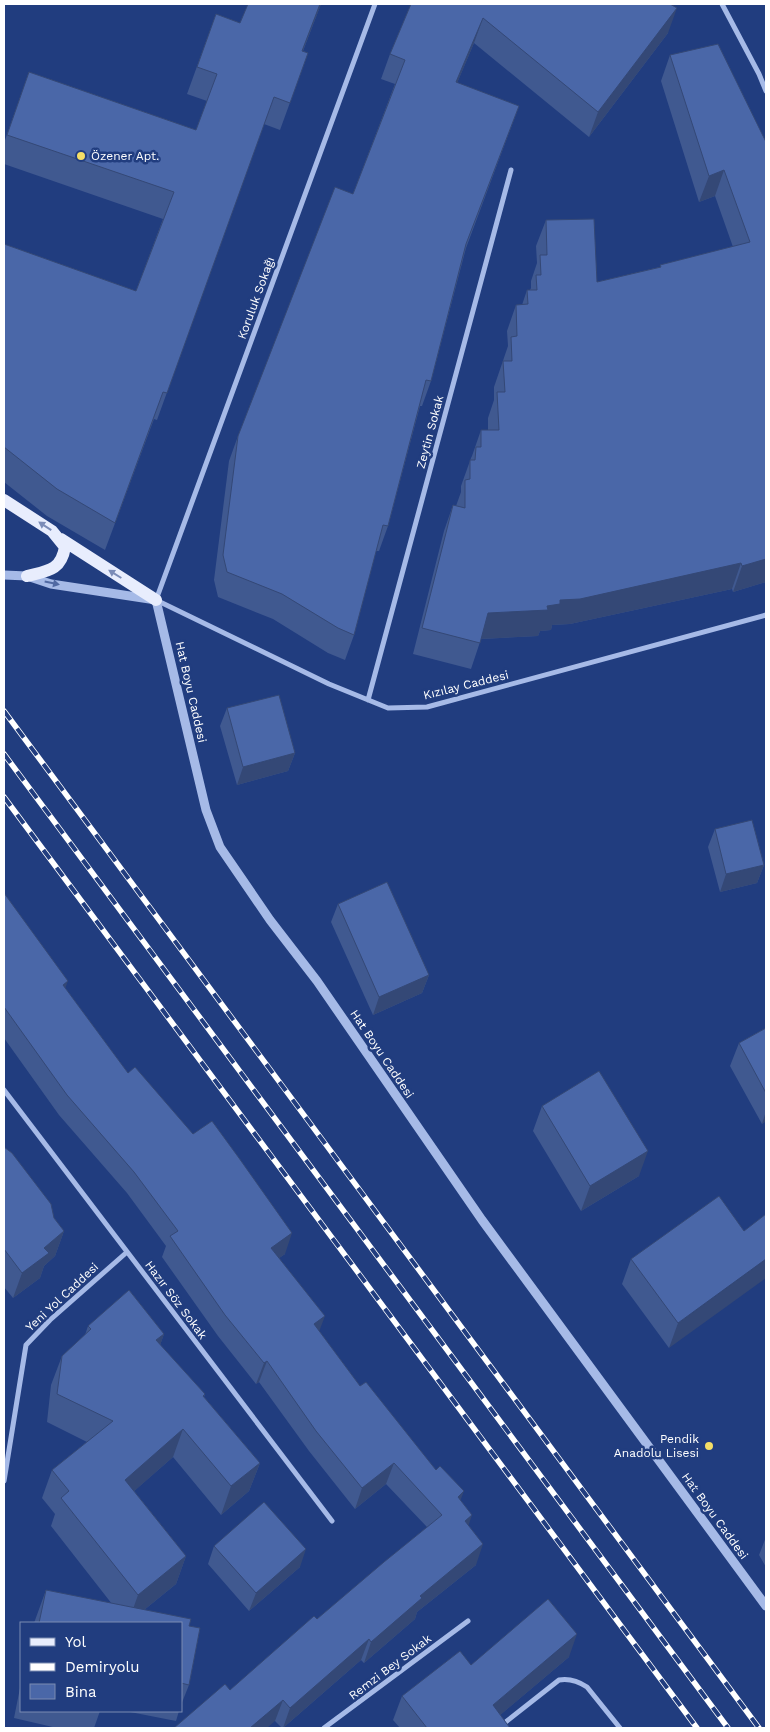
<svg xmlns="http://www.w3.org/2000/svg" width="770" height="1732" viewBox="0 0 770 1732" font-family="'Work Sans',sans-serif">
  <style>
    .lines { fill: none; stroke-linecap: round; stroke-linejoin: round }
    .minor { stroke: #a6bae7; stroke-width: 5 }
    .tertiary { stroke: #a6bae7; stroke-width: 9 }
    .primary { stroke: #e8edfd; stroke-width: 12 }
    .rail-casing { stroke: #fff; stroke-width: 5.5 }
    .rail { stroke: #213d7f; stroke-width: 4; stroke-dasharray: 11; stroke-linecap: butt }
    .wall { fill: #405990 }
    .shaded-wall { fill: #344876 }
    .building { fill: #4a67a8; stroke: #344876 }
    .oneway { fill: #7b8cb8 }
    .oneway2 { fill: #5069a3 }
    .poi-dot { fill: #f4de67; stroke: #213d7f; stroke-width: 2 }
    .labels { text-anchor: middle; stroke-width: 5; stroke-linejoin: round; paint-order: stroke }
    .poi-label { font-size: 12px; fill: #fff; stroke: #213d7f; text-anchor: start }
    .street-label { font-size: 12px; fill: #fff; stroke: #213d7f }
  </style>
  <rect width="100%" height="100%" fill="#213d7f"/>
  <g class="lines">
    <!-- minor -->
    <path class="minor" d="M375 4 156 600 329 684 388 708 427 707 766 615
      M722 4 759 74 766 91
      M368 700 511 170
      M4 1090 332 1521
      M4 1481 26 1345 50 1320 127 1252
      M324 1728 468 1621
      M498 1728 559 1680C570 1678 578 1681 587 1687L620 1728"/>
    <!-- tertiary -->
    <path class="tertiary" d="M4 575 27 576 51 584 156 600 206 810 220 847 270 920 317 981 482 1220 766 1606"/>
    <!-- primary -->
    <path class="primary" d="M4 500 52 531 65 547C61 571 47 571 27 576
      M61 539 156 600"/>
    <!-- rail casing -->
    <g class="rail-casing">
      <path id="rail" d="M4 711 759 1728
        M4 754 728 1728
        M4 797 697 1728"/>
    </g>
    <!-- rail -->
    <use href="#rail" class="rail"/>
  </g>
  <!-- wall -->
  <path class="wall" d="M321 4 303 51 308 53 280 130 264 124 157 420 154 419 105 550 47 516 4 482V244L136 291 163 219 4 164V143L29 72 196 130 207 101 187 94 216 14 240 23Z
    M411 4 668 33 589 137 474 43 457 83 519 106 466 248 431 381 422 406H420L388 526 379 551H376L354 635 345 660 328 653 273 619 218 597 214 580 229 461 238 436 353 194 395 84 381 79 390 54Z
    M670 55 766 142V582L733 592 732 589 570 624 552 625 551 630 540 631 538 636 481 639 471 669 413 654 444 531 453 505 456 506 461 492V486L471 458 472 456 481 430H488V418L494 400V387L508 346 507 331 516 305H522L527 290H530L531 288V281L537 263 536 246 546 220 597 282 660 267V265L733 247 715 196 699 202 661 81Z
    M227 708 295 753 288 771 237 785 220 726Z
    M715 829 764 865 757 883 720 892 708 847Z
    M4 893 65 988 128 1073 285 1254 279 1258 319 1331 360 1386 460 1501 468 1525 476 1565 417 1612 415 1619 364 1663 361 1660 283 1728H282L275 1721 230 1690 317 1619 427 1527 386 1484 355 1509 309 1451 259 1382 256 1384 218 1336 162 1257 166 1246 127 1193 59 1115 4 1038Z
    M338 904 429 975 422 993 373 1015 331 922Z
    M766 1028V1121L762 1124 730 1066 739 1043Z
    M542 1106 639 1176 581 1211 533 1131Z
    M4 1147 54 1218 64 1231 55 1256 44 1266 40 1278 13 1298 4 1287Z
    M744 1231 669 1348 622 1284 631 1259Z
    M129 1290 164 1334 160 1345 205 1394 204 1397 260 1463 249 1491 221 1515 173 1457 134 1491 186 1556 176 1584 144 1610 191 1619 189 1626 200 1628 189 1685 181 1705V1623H34L46 1590 112 1604 51 1526 55 1514 42 1498 52 1470 87 1442 47 1422 51 1385 62 1356 85 1335 88 1326Z
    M766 1537V1567L759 1555Z
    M214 1546 300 1567 249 1611 208 1564Z
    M569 1657 500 1715 510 1728H400L393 1720 402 1696 471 1665Z
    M21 1683V1711H100L94 1728H57L14 1718Z
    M125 1711H179L176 1721Z"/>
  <!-- shaded-wall -->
  <path class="shaded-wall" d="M320 4H321L292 78 302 51Z
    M677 8 668 33 589 137 598 112Z
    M483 18 474 43 447 107 456 82Z
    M724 170 715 196 699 202 709 176Z
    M766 559V582L733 592 742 566Z
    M741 563 732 589 570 624 552 625 551 630 540 631 538 636 479 639 488 613 547 606 560 600Z
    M295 753 288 771 237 785 243 767Z
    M764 865 757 883 720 892 726 874Z
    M429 975 422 993 373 1015 379 997Z
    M68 981 60 1002 63 985Z
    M766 1111V1121L762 1124Z
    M648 1151 639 1176 581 1211 590 1186Z
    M64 1231 55 1256 44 1266 40 1278 13 1298 22 1273 44 1248Z
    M292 1233 285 1254 264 1269 271 1248Z
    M766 1259V1278L669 1348 678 1323Z
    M325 1316 317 1337 314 1324Z
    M164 1334 154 1362 156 1340Z
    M267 1361 259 1382 256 1384 264 1363Z
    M183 1429 173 1457 115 1508 125 1480Z
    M260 1463 249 1491 221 1515 231 1486Z
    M394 1463 386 1484 355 1509 362 1488Z
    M464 1491 456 1512 458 1497Z
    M472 1515 465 1536V1521Z
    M483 1544 476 1565 417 1612 415 1619 364 1663 371 1642 420 1596Z
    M306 1549 300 1567 249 1611 256 1593Z
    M186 1556 176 1584 128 1623 138 1595Z
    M577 1634 569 1657 485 1728 493 1705Z
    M369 1639 361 1660 283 1728 290 1708Z
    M283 1700 275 1721 267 1728H250Z"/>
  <!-- building -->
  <path class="building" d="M248 4H320L302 51 308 53 290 103 274 97 167 393 163 392 115 523 57 489 4 447V244L136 291 174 192 7 135 29 72 196 130 217 74 197 67 216 14 240 23Z
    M411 4H670L677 8 598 112 483 18 456 82 519 106 466 244 431 381 426 380 388 526 383 525 354 635 338 628 282 594 227 572 223 555 238 436 335 187 353 194 405 60 390 54Z
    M718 44 766 142V559L742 566 741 563 580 599 560 600V604L547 606 548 610 488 613 480 643 422 628 453 505 465 508V480L470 479V460H475L476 447H481V430H499L497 392H505L503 361H512L511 337 517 336 516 305 528 304 527 290H537L536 275H541L540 255H547L546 220 594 219 597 282 661 267 660 265 750 242 724 170 709 176 670 55Z
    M279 695 295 753 243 767 227 708Z
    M752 820 764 865 726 874 715 829Z
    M387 882 429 975 379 997 338 904Z
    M4 893 68 981 63 985 128 1073 135 1067 193 1134 212 1121 239 1158 292 1233 271 1248 325 1316 314 1324 360 1386 366 1382 436 1470 440 1466 464 1491 458 1497 472 1515 465 1521 483 1544 420 1596 422 1598 371 1642 369 1639 290 1708 283 1700 250 1728H174L225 1684 230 1690 314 1616 317 1619 384 1562 442 1515 394 1463 362 1488 316 1431 267 1361 264 1363 225 1315 170 1236 178 1231 134 1172 67 1095 4 1007Z
    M766 1028V1093L739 1043Z
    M599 1071 648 1151 590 1186 542 1106Z
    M4 1147 12 1153 51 1204 54 1218 64 1231 44 1248 49 1253 22 1273 4 1249Z
    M719 1196 744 1231 766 1214V1259L678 1323 631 1259Z
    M129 1290 164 1334 156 1340 205 1394 203 1396 260 1463 231 1486 183 1429 125 1480 186 1556 138 1595 61 1498 69 1491 52 1470 113 1421 57 1394 62 1356 91 1329 88 1326Z
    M264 1502 306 1549 256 1593 214 1546Z
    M46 1590 191 1619 189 1626 200 1628 189 1685 181 1683V1623H39Z
    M548 1599 577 1634 493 1705 510 1728H427L402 1696 460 1651 471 1665Z"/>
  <!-- one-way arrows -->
  <defs><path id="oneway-solid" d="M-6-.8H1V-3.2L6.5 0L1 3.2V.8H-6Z" transform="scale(1.25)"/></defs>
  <g class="oneway">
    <use href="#oneway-solid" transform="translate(45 526) rotate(-147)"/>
    <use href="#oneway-solid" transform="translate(115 574) rotate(-148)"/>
  </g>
  <use class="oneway2" href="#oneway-solid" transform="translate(52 583) rotate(12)"/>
  <!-- markers -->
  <g class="poi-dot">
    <circle cx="81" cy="156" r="5"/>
    <circle cx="709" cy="1446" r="5"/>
  </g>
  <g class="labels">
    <!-- poi labels -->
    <g class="poi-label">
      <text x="91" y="160">Özener Apt.</text>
      <text x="699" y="1443" text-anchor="end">Pendik<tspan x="699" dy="14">Anadolu Lisesi</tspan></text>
    </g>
    <!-- street labels -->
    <g class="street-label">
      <text transform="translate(256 298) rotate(-70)" y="4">Koruluk Sokağı</text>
      <text transform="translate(430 432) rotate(-75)" y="4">Zeytin Sokak</text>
      <text transform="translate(466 685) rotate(-14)" y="4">Kızılay Caddesi</text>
      <text transform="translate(191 692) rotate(77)" y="4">Hat Boyu Caddesi</text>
      <text transform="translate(382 1054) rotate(56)" y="4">Hat Boyu Caddesi</text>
      <text transform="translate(62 1297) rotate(-43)" y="4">Yeni Yol Caddesi</text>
      <text transform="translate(176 1300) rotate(53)" y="4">Hazır Söz Sokak</text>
      <text transform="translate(715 1516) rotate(54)" y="4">Hat Boyu Caddesi</text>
      <text transform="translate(390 1667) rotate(-37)" y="4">Remzi Bey Sokak</text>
    </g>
  </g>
  <!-- border -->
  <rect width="770" height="1732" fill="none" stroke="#ffffff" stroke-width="10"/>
  <!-- legend -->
  <rect x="20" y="1622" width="162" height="90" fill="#213d7f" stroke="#7a8bb2"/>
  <rect x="30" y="1638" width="25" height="8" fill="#e8edfd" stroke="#7a8bb2"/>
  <text x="65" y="1647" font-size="15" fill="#ffffff">Yol</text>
  <rect x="30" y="1663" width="25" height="8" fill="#ffffff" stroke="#7a8bb2"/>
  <text x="65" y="1672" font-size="15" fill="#ffffff">Demiryolu</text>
  <rect x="30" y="1684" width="25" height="15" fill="#4a67a8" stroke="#7a8bb2"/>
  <text x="65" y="1697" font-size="15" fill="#ffffff">Bina</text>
</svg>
